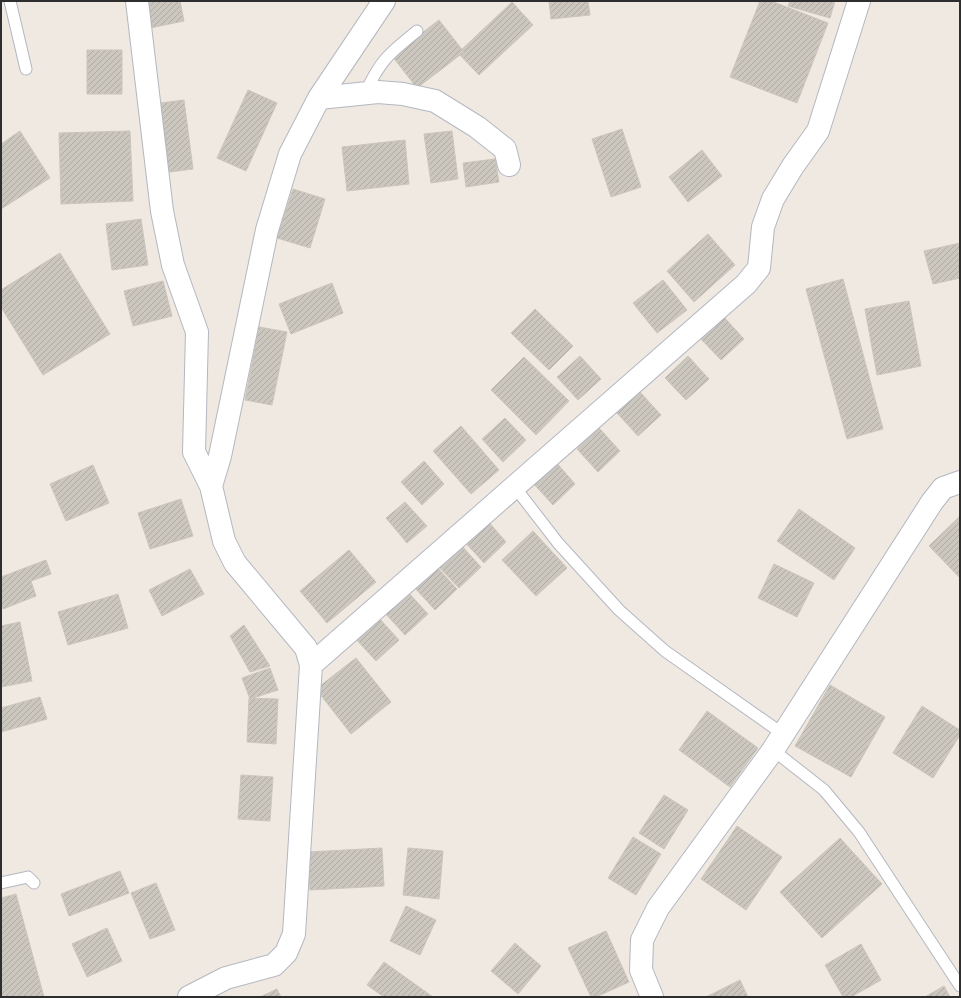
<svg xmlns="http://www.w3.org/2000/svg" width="961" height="998" viewBox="0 0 961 998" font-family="'Fira Sans',sans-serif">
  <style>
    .building { fill: url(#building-hatch); stroke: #cbc5ba }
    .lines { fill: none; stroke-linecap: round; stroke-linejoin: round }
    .lane-casing { stroke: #b4b7c1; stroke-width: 13 }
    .street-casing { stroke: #b4b7c1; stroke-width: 24 }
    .lane { stroke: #fff; stroke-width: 11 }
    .street { stroke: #fff; stroke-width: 22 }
  </style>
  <defs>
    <pattern id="building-hatch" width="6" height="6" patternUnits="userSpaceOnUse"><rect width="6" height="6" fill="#cbc7bf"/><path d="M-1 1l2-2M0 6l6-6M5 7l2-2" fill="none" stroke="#afaba4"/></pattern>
  </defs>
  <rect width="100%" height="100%" fill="#efe9e1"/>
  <!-- building -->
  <path class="building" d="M144 1H180L184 21 150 28Z
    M549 1H588L590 15 551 19Z
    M760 1H771L828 23 797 103 730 77Z
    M790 1H835L830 18 788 6Z
    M512 2 533 25 479 75 458 53Z
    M439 20 464 52 417 88 392 56Z
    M87 50H122V94H87Z
    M248 90 277 103 246 171 217 158Z
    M184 100 193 169 162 173 153 104Z
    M622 129 641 187 611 197 592 139Z
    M20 131 50 178 1 209V144Z
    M130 131 133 201 61 204 59 133Z
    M452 131 458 179 431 183 424 134Z
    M405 140 409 184 347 191 342 147Z
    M702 150 722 176 688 202 669 177Z
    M495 159 499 182 466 187 463 163Z
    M293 189 325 199 310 248 277 238Z
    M141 219 148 265 112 270 106 224Z
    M708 234 735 265 694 302 667 271Z
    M960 243V278L933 284 924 251Z
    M60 253 110 334 43 375 1 307V290Z
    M843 279 883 429 847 439 806 289Z
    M663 280 687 310 657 333 633 303Z
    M163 281 172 316 133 326 124 291Z
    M332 283 343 313 291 334 279 304Z
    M909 301 921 366 877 375 865 309Z
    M535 309 573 346 549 370 511 333Z
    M723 316 744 339 721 360 700 338Z
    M259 327 287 332 272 405 245 400Z
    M580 356 601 379 578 400 557 377Z
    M688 356 709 379 686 400 665 378Z
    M524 357 569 401 536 435 491 390Z
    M640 392 661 415 638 436 617 413Z
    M505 418 526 440 503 462 482 439Z
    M461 426 499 470 471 494 433 451Z
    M599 428 620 451 598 472 577 449Z
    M424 461 444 484 422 505 401 482Z
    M555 461 575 484 553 505 532 482Z
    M93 465 109 503 66 521 50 484Z
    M181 499 193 536 150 549 138 513Z
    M405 502 427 526 407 543 386 518Z
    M799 509 855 548 834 580 777 541Z
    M959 517 960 518V578L929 546Z
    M486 519 506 542 484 563 463 540Z
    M533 531 567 568 536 596 502 560Z
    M460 544 481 567 459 588 437 565Z
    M349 550 376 582 327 623 300 591Z
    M46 560 51 574 31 581 36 596 3 609 1 603V577Z
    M774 564 814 583 797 617 758 598Z
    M436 566 457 589 435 610 414 587Z
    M190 569 204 594 162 616 149 590Z
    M407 591 428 614 405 635 384 612Z
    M118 594 128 628 68 645 58 612Z
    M378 617 399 640 376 661 355 638Z
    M20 622 32 681 1 687V626Z
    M244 625 270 666 250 672 230 636Z
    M356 658 391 702 351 734 316 689Z
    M270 668 278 690 250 699 242 678Z
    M830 685 885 717 851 777 795 746Z
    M40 697 47 719 1 732V708Z
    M249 698 278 699 276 744 247 742Z
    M922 706 960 730V735L933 778 893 753Z
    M707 711 758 748 730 787 679 750Z
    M241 775 273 777 270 821 238 819Z
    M664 795 688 810 664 849 639 833Z
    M737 826 782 857 746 910 701 879Z
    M633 837 661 854 636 895 608 878Z
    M840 838 882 884 822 938 780 892Z
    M382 848 384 886 310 890 308 852Z
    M408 848 443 851 439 899 403 895Z
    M120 871 129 893 69 916 61 894Z
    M156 883 175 930 150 939 131 893Z
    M16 894 44 997H1V898Z
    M406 906 436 920 420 955 390 941Z
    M107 928 122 961 87 977 72 944Z
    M606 931 629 982 596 997H591L568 948Z
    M515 943 541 966 518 994 491 971Z
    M861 944 881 980 851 997H843L825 965Z
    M384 962 433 997H384L367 985Z
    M740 980 748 997H706Z
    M944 986 950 997H925Z
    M277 989 281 997H260Z"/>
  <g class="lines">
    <!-- lane casing -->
    <g class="lane-casing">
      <path id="lane" d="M10 1 26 69
        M366 92C380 60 391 52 417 31
        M514 486 558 543 619 610 665 651 783 734
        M773 750 824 790 859 832 960 986
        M1 883 28 877 34 883"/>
    </g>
    <!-- street casing -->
    <g class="street-casing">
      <path id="street" d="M137 1 162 211 173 265 197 332 194 452 211 486
        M319 98 378 92 403 94 435 101 477 127 505 149 509 165
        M311 665 746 284 759 268 763 227 773 199 793 166 818 131 859 1
        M189 997 226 978 274 965 286 953 294 934 311 665 306 648 235 563 224 541 211 486 220 456 267 230 290 154 319 98 384 1
        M652 997 641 970 642 940 658 908 773 750 932 502 943 488 960 482"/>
    </g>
    <!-- lane -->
    <use href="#lane" class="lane"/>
    <!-- street -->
    <use href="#street" class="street"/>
  </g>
  <!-- border -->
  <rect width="961" height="998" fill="none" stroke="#2e2e2e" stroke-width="4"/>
</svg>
